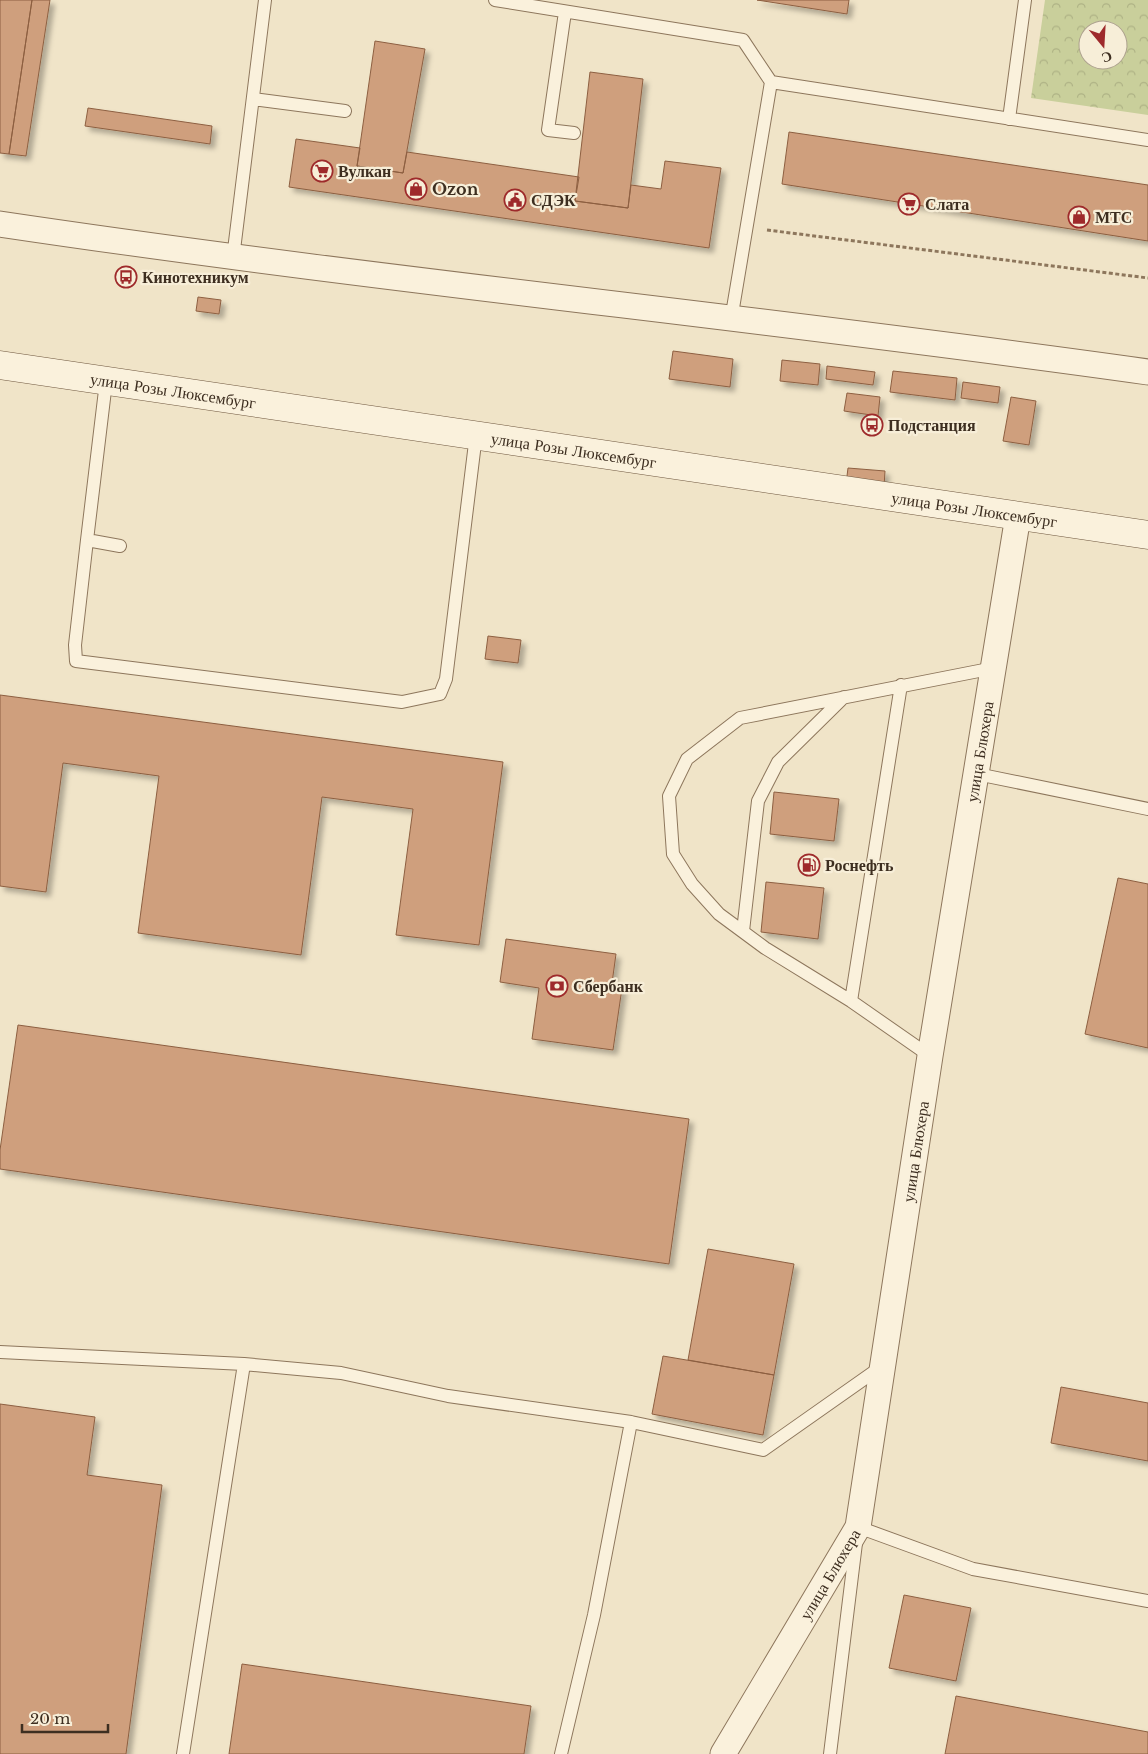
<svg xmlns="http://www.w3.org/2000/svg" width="1148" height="1754" viewBox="0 0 1148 1754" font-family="'Libre Baskerville',serif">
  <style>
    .park { fill: url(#park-crowns); fill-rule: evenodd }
    .building { fill: #cf9f7d; stroke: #8d5f41; filter: url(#shadow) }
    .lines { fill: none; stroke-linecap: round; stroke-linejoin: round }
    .service-casing { stroke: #8d765c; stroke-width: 14 }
    .minor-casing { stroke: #8d765c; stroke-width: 27 }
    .secondary-casing { stroke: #6f573f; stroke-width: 29 }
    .path { stroke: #8d765c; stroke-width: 3; stroke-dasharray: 4 2.5; stroke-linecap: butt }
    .service { stroke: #faf1dc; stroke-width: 12 }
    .minor { stroke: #faf1dc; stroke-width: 25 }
    .secondary { stroke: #faf1dc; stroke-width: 28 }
    .labels { text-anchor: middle; stroke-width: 4.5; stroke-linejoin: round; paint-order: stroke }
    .poi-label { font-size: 16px; font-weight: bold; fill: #3d2e20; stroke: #f7eed8; text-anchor: start }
    .street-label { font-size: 16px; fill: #3d2e20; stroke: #f7eed8 }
  </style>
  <defs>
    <pattern id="park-crowns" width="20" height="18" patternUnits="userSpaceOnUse" patternTransform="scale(1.25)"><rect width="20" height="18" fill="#c9cf9b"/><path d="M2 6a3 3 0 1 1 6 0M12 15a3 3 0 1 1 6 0" fill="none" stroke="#aeb285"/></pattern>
    <filter id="shadow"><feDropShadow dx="4.5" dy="4.5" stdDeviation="2.5" flood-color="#0004"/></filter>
  </defs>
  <rect width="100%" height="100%" fill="#f0e4c8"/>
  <!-- park -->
  <path class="park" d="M1045 0H1148V115L1031 98ZM1088 30H1118V60H1088Z"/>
  <!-- building -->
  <path class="building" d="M0 0H32L9 154 0 153Z
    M32 0H50L26 156 9 154Z
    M757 0H849L847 14Z
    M375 41 425 49 403 173 357 166Z
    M590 72 643 79 628 208 575 201Z
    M88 108 212 126 210 144 85 126Z
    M789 132 1148 185V241L782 184Z
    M296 139 360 148 357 166 403 173 407 152 579 177 575 201 628 208 631 185 661 189 665 161 721 168 709 248 289 187Z
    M198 297 221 300 219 314 196 311Z
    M673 351 733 359 730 387 669 379Z
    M782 360 820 364 818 385 780 381Z
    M827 366 875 372 873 385 826 379Z
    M893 371 957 378 955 400 890 392Z
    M963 382 1000 387 998 403 961 398Z
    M847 393 880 397 878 416 844 411Z
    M1011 397 1036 401 1029 445 1003 441Z
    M848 468 885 471 884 487 846 484Z
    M488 636 521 640 518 663 485 659Z
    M0 695 503 762 479 945 396 935 413 809 322 797 301 955 138 933 159 776 63 763 46 892 0 886Z
    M774 792 839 799 834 841 770 834Z
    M1118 878 1148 884V1048L1085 1034Z
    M766 882 824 888 818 939 761 932Z
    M506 939 616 954 612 983 622 988 613 1050 532 1039 539 988 500 982Z
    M18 1025 689 1119 669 1264 0 1169V1150Z
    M708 1249 794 1264 774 1375 688 1360Z
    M663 1356 774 1375 763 1435 652 1414Z
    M1061 1387 1148 1403V1461L1051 1443Z
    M0 1404 95 1417 87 1475 162 1485 126 1754H0Z
    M904 1595 971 1608 956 1681 889 1668Z
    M242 1664 531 1706 524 1754H229Z
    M956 1696 1148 1732V1754H945Z"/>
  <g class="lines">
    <!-- service casing -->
    <g class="service-casing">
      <path id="service" d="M495 0 743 40 771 82 731 320
        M565 12 548 130 574 133
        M771 82 1148 140
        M253 99 345 111
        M1009 119 1025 0
        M233 258 265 0
        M106 382 87 540 120 546
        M87 540 75 645 76 661 402 702 440 694 446 679 476 435
        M977 774 1148 809
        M743 931 758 801 778 762 844 697
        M851 1001 901 685
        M930 1056 851 1001 765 948 719 914 692 884 673 854 669 796 687 759 740 718 994 668
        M0 1352 244 1364 183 1754
        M244 1364 341 1373 448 1396 631 1422 763 1450 881 1367
        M561 1754 594 1615 631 1422
        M830 1754 858 1527 973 1569 1148 1601"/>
    </g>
    <!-- minor casing -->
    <g class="minor-casing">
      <g id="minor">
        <path d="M0 224C382 281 766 318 1148 372"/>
        <path id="s1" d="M723 1754 858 1527 930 1056 1018 516"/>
      </g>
    </g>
    <!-- secondary casing -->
    <g class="secondary-casing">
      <g id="secondary">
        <path id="s2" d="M0 365 1148 535"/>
      </g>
    </g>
    <!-- path -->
    <path class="path" d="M767 230 1148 278"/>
    <!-- service -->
    <use href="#service" class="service"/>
    <!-- minor -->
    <use href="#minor" class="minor"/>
    <!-- secondary -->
    <use href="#secondary" class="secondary"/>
  </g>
  <!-- icons -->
  <defs>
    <g id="supermarket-ring" transform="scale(1.125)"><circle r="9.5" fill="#f7eed8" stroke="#9e2a2b" stroke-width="1.5"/><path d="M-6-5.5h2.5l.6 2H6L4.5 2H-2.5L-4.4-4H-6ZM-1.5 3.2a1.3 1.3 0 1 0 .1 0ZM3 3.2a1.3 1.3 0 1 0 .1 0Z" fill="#9e2a2b"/></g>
    <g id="shop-ring" transform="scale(1.125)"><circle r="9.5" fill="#f7eed8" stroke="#9e2a2b" stroke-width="1.5"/><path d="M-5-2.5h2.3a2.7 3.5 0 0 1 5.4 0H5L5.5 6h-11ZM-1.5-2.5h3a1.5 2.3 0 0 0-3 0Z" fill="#9e2a2b"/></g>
    <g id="civic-ring" transform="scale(1.125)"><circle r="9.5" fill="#f7eed8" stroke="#9e2a2b" stroke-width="1.5"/><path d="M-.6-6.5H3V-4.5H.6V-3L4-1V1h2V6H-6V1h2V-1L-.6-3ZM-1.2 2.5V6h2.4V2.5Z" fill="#9e2a2b"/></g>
    <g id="bus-ring" transform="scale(1.125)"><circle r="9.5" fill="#f7eed8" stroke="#9e2a2b" stroke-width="1.5"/><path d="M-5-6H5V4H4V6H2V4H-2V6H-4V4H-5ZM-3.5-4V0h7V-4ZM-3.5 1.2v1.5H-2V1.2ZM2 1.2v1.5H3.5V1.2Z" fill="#9e2a2b"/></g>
    <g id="fuel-ring" transform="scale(1.125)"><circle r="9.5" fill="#f7eed8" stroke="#9e2a2b" stroke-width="1.5"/><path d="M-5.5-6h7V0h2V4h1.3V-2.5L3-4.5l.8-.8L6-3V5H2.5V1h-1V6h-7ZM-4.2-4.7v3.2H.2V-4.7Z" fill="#9e2a2b"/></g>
    <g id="bank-ring" transform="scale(1.125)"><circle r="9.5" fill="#f7eed8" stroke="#9e2a2b" stroke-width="1.5"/><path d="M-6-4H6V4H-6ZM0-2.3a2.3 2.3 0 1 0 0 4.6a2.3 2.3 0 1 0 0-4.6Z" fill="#9e2a2b"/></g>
  </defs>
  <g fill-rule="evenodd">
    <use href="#supermarket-ring" x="322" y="171"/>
    <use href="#shop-ring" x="416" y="189"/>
    <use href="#civic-ring" x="515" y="200"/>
    <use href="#supermarket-ring" x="909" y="204"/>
    <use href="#shop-ring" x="1079" y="217"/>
    <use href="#bus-ring" x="126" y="277"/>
    <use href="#bus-ring" x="872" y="425"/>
    <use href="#fuel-ring" x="809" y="865"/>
    <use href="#bank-ring" x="557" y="986"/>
  </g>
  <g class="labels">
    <!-- poi labels -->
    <g class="poi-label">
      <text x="338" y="177">Вулкан</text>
      <text x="432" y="195">Ozon</text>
      <text x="531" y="206">СДЭК</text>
      <text x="925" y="210">Слата</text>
      <text x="1095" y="223">МТС</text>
      <text x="142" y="283">Кинотехникум</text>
      <text x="888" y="431">Подстанция</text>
      <text x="825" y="871">Роснефть</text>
      <text x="573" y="992">Сбербанк</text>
    </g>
    <!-- street labels -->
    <g class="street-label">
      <text dy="6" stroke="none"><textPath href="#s2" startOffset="175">улица Розы Люксембург</textPath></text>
      <text dy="6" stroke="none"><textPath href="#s2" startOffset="580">улица Розы Люксембург</textPath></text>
      <text dy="6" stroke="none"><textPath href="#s2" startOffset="985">улица Розы Люксембург</textPath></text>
      <text dy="6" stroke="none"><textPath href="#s1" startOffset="1049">улица Блюхера</textPath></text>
      <text dy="6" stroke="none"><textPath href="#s1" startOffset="644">улица Блюхера</textPath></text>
      <text dy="6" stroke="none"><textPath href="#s1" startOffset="209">улица Блюхера</textPath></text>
    </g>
  </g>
  <!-- north arrow -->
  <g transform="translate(1103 45) rotate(162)"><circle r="24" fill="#f7eed8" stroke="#ada18e"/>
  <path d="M0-4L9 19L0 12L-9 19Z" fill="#9e2a2b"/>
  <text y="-8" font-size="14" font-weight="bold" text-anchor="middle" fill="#3d2e20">С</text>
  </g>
  <!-- scale -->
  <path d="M22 1724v8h86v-8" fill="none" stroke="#3d2e20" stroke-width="2.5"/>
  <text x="30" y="1724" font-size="15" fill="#3d2e20" stroke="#f7eed8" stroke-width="4" paint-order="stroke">20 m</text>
</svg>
